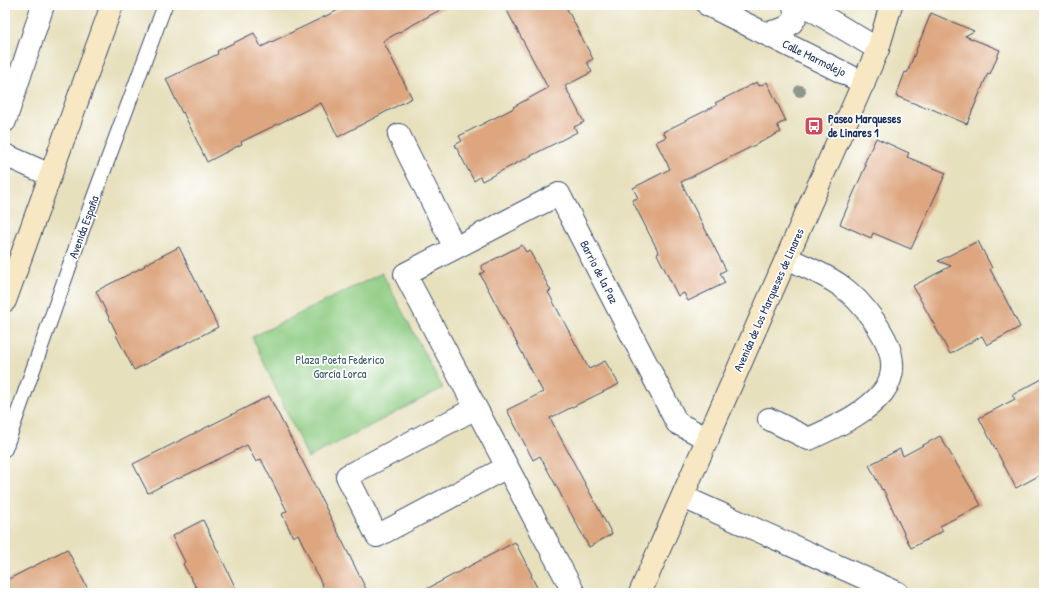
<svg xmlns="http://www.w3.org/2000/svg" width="1049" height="598" viewBox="0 0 1049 598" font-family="'Patrick Hand',sans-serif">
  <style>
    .green { fill: #8dcb81; stroke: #547d70 }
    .building { fill: #dda67f }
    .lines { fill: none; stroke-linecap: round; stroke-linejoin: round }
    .service-casing { stroke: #3a4a6c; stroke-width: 16 }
    .minor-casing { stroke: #3a4a6c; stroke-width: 24 }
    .tertiary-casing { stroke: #3a4a6c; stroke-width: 24 }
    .secondary-casing { stroke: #3a4a6c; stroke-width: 24 }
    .service { stroke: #fff; stroke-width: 14 }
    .minor { stroke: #fff; stroke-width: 22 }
    .tertiary { stroke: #fff; stroke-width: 22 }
    .secondary { stroke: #f7e8c3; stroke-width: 22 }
    .tree { fill: #8a988e }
    .labels { text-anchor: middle; stroke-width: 3.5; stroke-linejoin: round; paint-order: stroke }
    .street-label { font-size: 12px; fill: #1b2f5e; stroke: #fff }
    .poi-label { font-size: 12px; font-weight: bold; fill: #1b2f5e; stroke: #fff; text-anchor: start }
    .park-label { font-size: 12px; fill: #3d5e68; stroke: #fff }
  </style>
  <rect width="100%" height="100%" fill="#fff"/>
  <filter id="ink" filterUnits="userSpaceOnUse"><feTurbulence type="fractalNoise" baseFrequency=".025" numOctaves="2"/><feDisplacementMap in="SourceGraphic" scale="8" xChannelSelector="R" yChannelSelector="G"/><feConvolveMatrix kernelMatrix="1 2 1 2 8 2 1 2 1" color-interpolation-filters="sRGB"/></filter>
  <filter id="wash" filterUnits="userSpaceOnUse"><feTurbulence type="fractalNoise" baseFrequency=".012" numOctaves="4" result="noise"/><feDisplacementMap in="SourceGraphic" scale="16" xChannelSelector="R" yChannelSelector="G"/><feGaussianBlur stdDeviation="0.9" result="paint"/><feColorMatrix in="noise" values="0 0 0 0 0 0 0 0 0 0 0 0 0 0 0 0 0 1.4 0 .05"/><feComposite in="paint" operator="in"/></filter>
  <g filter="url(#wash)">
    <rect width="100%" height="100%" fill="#e7e0bd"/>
    <!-- green -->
    <path class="green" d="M382 273 443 388 308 458 252 337Z"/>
    <g id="blocks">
      <!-- building -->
      <path class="building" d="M349 5H449L383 41 412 98 338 137 321 103 241 142 242 144 207 162 183 112 182 113 166 79 218 54 217 51 254 33 261 47Z
        M504 5H565L593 59 587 62 592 72 565 86 584 122 574 127 577 132 482 181 480 177 474 181 455 145 462 141 459 136 514 108 513 107 548 88Z
        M931 13 974 31 965 36 1000 50 990 74 988 73 967 124 927 107 926 108 896 96 905 72 907 73Z
        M757 82 759 86 767 82 786 121 777 125 781 132 681 182 726 270 720 273 725 283 688 301 684 293 678 296 657 254 659 253 632 200 638 198 633 188 670 169 656 142 666 137 663 132 717 105 715 103Z
        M876 138 909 153 907 157 946 173 911 249 873 233 871 238 840 224 866 165 864 164Z
        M978 241 992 268 990 269 1020 327 987 345 982 336 950 354 913 286 951 266 938 261Z
        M522 245 526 252 529 250 551 291 548 292 589 369 605 361 619 384 550 418 612 534 589 547 540 456 533 460 507 410 543 392 480 274 484 272 481 266Z
        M179 247 218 327 134 370 116 335 117 334 96 291 145 266 144 265Z
        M1044 378V473L1016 488 979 418 1015 399 1012 395Z
        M269 396 307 470 368 593H326L298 534 293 537 282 514 287 511 261 459 256 462 247 445 178 479 177 478 148 493 133 464Z
        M940 436 981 505 940 526 943 531 911 548 883 489 882 490 869 465 900 449 903 456Z
        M203 520 238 593H199L183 564 185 562 172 536Z
        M515 542 532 575 531 576 540 593H419Z
        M67 549 90 593H5V581Z"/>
    </g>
  </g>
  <g filter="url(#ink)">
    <use href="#blocks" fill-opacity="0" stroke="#3a4a6c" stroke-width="1"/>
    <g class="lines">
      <!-- service casing -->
      <g class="service-casing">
        <path id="service" d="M5 449 91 205 165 5"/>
      </g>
      <!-- minor casing -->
      <g class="minor-casing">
        <path id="minor" d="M764 33C774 32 790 29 795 18 796 14 794 9 794 5
          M5 121 43 5
          M399 135 455 248
          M5 155 50 175
          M476 408 347 476 377 536 507 467
          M769 419 809 439C836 426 864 415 883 392 889 384 893 373 892 363 891 338 861 300 841 286 825 274 805 267 787 258
          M683 497 898 593
          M574 593 405 274 559 194 677 423 708 439"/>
      </g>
      <!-- tertiary casing -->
      <g class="tertiary-casing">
        <path id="tertiary" d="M708 5 864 83
          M804 5 878 49"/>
      </g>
      <!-- secondary casing -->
      <g class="secondary-casing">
        <path id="secondary" d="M5 301 112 5
          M640 593 878 49 891 5"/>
      </g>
      <!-- service -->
      <use href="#service" class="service"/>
      <!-- minor -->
      <use href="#minor" class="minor"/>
      <!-- tertiary -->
      <use href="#tertiary" class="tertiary"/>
      <!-- secondary -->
      <use href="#secondary" class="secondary"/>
    </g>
    <!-- trees -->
    <circle class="tree" cx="800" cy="91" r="6"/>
  </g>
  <!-- icons -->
  <defs>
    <g id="bus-square" transform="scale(1)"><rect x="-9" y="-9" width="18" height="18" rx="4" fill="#d1495b" stroke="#fff"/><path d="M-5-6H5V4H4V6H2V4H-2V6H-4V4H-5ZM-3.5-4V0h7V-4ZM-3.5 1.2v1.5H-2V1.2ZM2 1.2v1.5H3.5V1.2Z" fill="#fff"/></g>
  </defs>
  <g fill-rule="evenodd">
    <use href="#bus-square" x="814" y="126"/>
  </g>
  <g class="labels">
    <!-- street labels -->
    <g class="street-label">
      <text transform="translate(814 58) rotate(26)" y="4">Calle Marmolejo</text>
      <text transform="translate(84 227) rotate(-70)" y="4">Avenida España</text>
      <text transform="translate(599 272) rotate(63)" y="4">Barrio de la Paz</text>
      <text transform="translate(769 300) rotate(-66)" y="4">Avenida de los Marqueses de Linares</text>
    </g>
    <!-- poi labels -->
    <g class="poi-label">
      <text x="828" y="123">Paseo Marqueses<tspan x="828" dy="14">de Linares 1</tspan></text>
    </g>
    <!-- park labels -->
    <g class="park-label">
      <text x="340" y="364">Plaza Poeta Federico<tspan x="340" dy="14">García Lorca</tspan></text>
    </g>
  </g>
  <!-- margin -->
  <rect width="1049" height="598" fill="none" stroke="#fff" stroke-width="20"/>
</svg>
